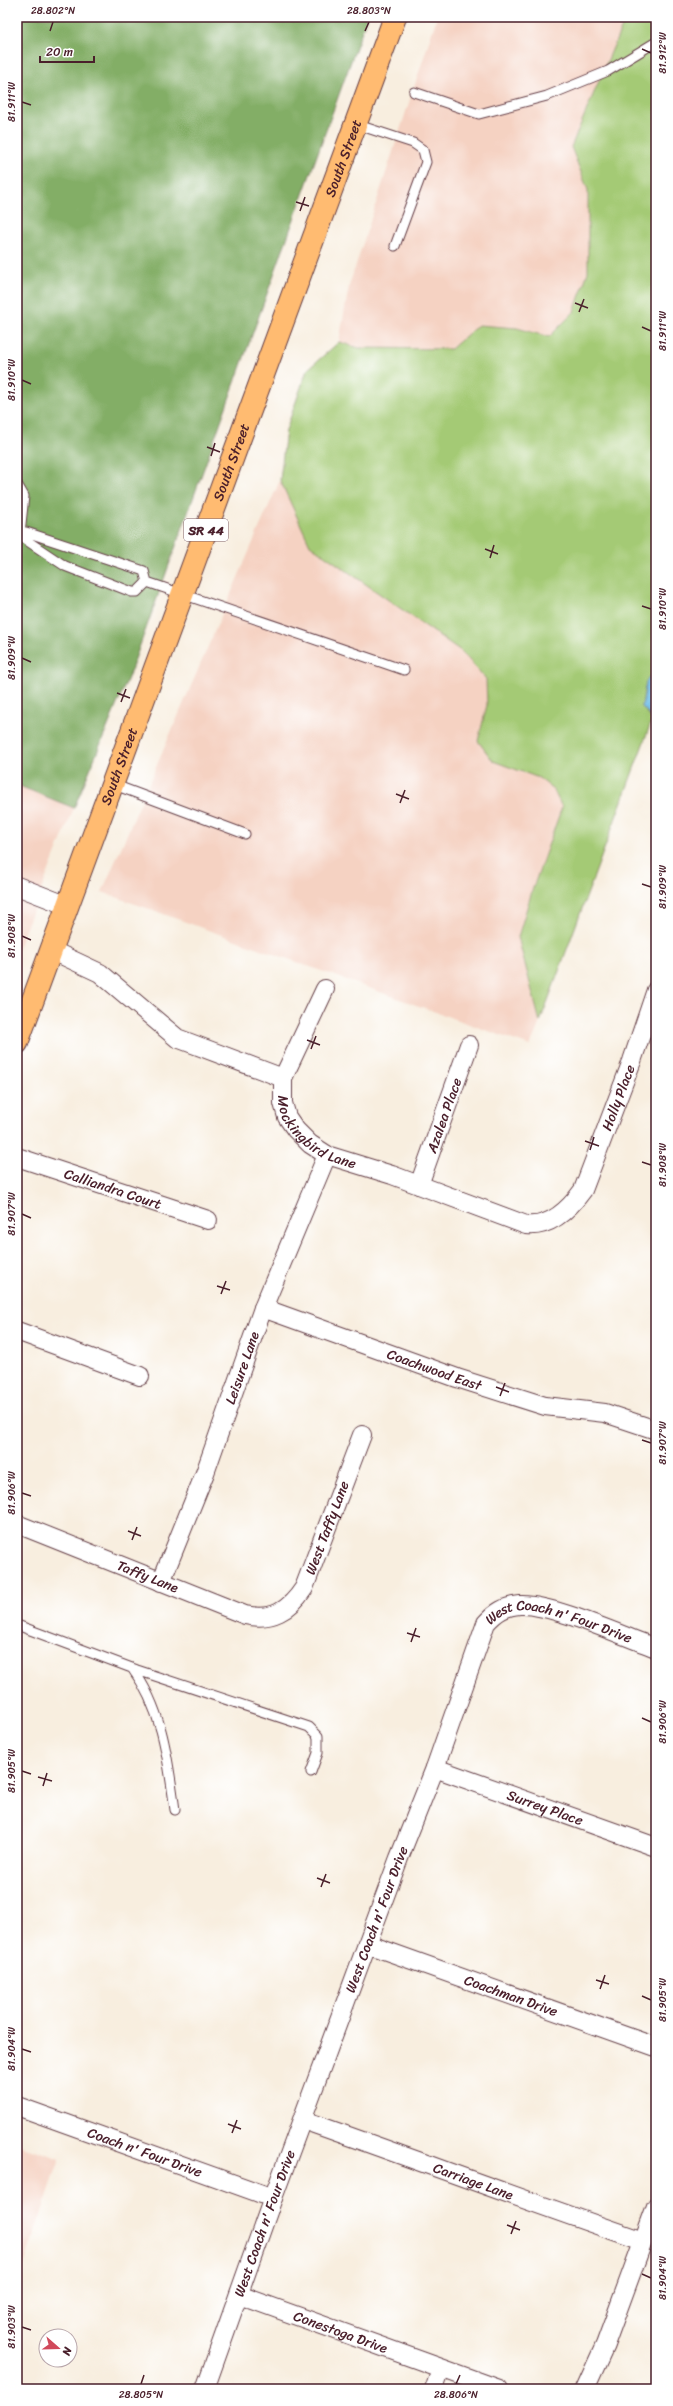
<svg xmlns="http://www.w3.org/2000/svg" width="673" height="2406" viewBox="0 0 673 2406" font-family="Sriracha,sans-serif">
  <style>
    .built { fill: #f5d2c2 }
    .green { fill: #a4ca74; stroke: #777450 }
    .forest { fill: #83ae66; stroke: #666648 }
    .water { fill: #6ebde8; stroke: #5c6e8a }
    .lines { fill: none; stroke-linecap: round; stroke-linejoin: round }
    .lane-casing { stroke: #643e46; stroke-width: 11 }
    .street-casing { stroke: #643e46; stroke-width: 20 }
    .primary-casing { stroke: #643e46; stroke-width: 24 }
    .lane { stroke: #fff; stroke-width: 9 }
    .street { stroke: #fff; stroke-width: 18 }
    .primary { stroke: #ffbb71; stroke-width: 22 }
    .ticks { fill: none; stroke: #4a1f2b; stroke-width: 1.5 }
    .labels { text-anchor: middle; stroke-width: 3.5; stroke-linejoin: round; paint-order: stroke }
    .shield { fill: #fff; stroke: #80626b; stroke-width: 1 }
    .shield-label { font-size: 13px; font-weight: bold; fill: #4a1f2b }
    .street-label { font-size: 14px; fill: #4a1f2b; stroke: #fff }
    .neatline { fill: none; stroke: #4a1f2b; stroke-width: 1.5 }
    .ticks-label { font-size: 10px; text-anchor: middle; fill: #4a1f2b }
  </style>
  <rect width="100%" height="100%" fill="#fff"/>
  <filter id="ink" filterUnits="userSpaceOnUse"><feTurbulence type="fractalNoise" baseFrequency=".025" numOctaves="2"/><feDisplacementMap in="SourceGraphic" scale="8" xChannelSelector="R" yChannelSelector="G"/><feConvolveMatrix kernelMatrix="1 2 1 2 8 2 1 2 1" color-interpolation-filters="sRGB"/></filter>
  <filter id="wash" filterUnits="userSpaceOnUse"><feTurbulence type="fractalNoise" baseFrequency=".012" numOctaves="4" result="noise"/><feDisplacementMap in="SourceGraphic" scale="16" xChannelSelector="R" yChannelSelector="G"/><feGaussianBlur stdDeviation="0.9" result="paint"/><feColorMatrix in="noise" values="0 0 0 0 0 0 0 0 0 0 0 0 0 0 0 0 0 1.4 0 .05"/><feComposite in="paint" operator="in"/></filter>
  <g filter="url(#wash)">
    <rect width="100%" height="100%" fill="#f8eedf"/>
    <!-- built -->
    <path class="built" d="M437 17H626L571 147 588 190V272L574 312 549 337 517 328 478 325 451 349 359 348 339 342 349 286Z
      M280 480 310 545 461 651 486 679 487 705 478 741 520 772 539 778 553 789 562 807 533 888 518 936 540 1022 530 1046 102 892Z
      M17 785 74 808 17 950Z
      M17 2144 60 2159 19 2279 17 2278Z"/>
    <!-- green -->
    <path class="green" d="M626 17H656V667L646 682 642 706 652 720 540 1022 518 937 533 888 562 807 553 789 539 778 493 761 478 741 487 705 486 679 461 651 310 545 280 480 286 430 307 370 339 342 359 348 451 349 478 325 517 328 549 337 574 312 588 272V190L571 147Z"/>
    <!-- forest -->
    <path class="forest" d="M17 17H367L130 673 74 808 17 785Z"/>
    <!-- water -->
    <path class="water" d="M656 667V722L642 707 646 682Z"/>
  </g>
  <g filter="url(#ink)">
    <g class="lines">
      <!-- lane casing -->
      <g class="lane-casing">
        <path id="lane" d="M414 92 479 114 547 96 608 71 656 42
          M355 124 413 143 423 150 426 162 395 246
          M17 484 24 496 20 533 17 532
          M26 532 144 571 147 582 137 592H132L65 566 20 536V533Z
          M147 582 404 670
          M112 784 245 834
          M17 1625 137 1670 309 1727 318 1736V1753L311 1772
          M132 1668C163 1710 168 1760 175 1810"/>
      </g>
      <!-- street casing -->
      <g class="street-casing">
        <g id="street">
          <path d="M17 886 68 906"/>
          <path d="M51 950 100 973 177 1038 283 1078"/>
          <path id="s1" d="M325 989 283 1078V1103L287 1117 296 1130 310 1144 327 1155 392 1175 526 1225C551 1228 570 1208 583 1190L632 1061 656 990"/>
          <path id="s2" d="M17 1157 208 1220"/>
          <path id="s3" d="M419 1185 469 1045"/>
          <path id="s4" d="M263 1308 457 1378 545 1406 605 1413 656 1430"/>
          <path d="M17 1331 140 1376"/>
          <path id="s5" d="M17 1524 245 1615C272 1621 289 1611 304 1588L362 1435"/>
          <path id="s6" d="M161 1582 205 1473 263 1308 327 1155"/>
          <path id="s7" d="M435 1768 656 1847"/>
          <path id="s8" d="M367 1944 656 2047"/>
          <path id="s9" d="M17 2106 273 2198"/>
          <path id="s10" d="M303 2120C417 2160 529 2202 643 2241"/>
          <path id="s11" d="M239 2295 499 2389"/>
          <path id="s12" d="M205 2389 273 2198 399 1858 435 1768 486 1623C496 1612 505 1606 520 1605 550 1603 625 1637 656 1648"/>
          <path d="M434 2389 441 2369"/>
          <path d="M585 2389 605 2345 656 2206"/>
        </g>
      </g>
      <!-- primary casing -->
      <g class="primary-casing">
        <g id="primary">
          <path id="s13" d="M17 1043 395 17"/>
        </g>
      </g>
      <!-- lane -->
      <use href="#lane" class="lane"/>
      <!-- street -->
      <use href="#street" class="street"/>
      <!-- primary -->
      <use href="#primary" class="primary"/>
    </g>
  </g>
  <!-- ticks -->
  <path class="ticks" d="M50 31 53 22M365 31 369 22M642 49 651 53M22 102 31 105M296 202 309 206M300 211 305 197M575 303 588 308M579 312 584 299M642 327 651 331M22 380 31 384M207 447 220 452M211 456 215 443M485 549 498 554M490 558 494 545M642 606 651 609M22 658 31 662M117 693 130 698M121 702 126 689M396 794 409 799M400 803 405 790M642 884 651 887M22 936 31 940M307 1040 320 1045M311 1049 316 1036M585 1141 599 1146M590 1150 594 1137M642 1162 651 1165M22 1214 31 1218M217 1286 230 1290M221 1294 226 1281M496 1387 509 1392M500 1396 505 1383M642 1440 651 1443M22 1493 31 1496M128 1531 141 1536M132 1540 137 1527M407 1633 420 1637M411 1642 416 1628M642 1718 651 1722M22 1771 31 1774M38 1777 52 1781M43 1786 47 1773M317 1878 330 1883M321 1887 326 1874M596 1980 609 1984M600 1989 605 1975M642 1996 651 2000M22 2049 31 2052M228 2124 241 2129M232 2133 237 2120M507 2225 520 2230M511 2234 516 2221M642 2274 651 2278M22 2327 31 2330M141 2384 144 2375M456 2384 460 2375"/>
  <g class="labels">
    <!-- shield labels -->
    <rect class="shield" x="184" y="519" width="44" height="22" rx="3"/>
    <g class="shield-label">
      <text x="206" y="535">SR 44</text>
    </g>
    <!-- street labels -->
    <g class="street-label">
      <text dy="5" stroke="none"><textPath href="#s13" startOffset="943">South Street</textPath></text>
      <text dy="5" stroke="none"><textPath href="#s13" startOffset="619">South Street</textPath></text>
      <text dy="5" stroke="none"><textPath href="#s13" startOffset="295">South Street</textPath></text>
      <text dy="5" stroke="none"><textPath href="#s1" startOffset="574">Holly Place</textPath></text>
      <text dy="5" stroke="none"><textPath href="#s3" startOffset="74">Azalea Place</textPath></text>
      <text dy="5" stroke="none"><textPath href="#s1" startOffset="170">Mockingbird Lane</textPath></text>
      <text dy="5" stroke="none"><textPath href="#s2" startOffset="101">Calliandra Court</textPath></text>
      <text dy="5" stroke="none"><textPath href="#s6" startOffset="229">Leisure Lane</textPath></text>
      <text dy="5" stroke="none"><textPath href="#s4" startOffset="182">Coachwood East</textPath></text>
      <text dy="5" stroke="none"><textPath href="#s5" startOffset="380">West Taffy Lane</textPath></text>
      <text dy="5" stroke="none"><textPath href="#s5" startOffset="141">Taffy Lane</textPath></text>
      <text dy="5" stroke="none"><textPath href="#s12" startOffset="895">West Coach n' Four Drive</textPath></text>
      <text dy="5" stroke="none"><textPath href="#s7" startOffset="117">Surrey Place</textPath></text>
      <text dy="5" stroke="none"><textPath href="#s12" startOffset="500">West Coach n' Four Drive</textPath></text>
      <text dy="5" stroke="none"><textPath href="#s8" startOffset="153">Coachman Drive</textPath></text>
      <text dy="5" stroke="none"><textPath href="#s9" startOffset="136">Coach n' Four Drive</textPath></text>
      <text dy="5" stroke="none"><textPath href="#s10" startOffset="181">Carriage Lane</textPath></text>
      <text dy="5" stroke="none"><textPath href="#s12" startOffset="176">West Coach n' Four Drive</textPath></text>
      <text dy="5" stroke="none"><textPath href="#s11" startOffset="108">Conestoga Drive</textPath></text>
    </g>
  </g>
  <!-- margin -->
  <rect width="673" height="2406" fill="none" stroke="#fff" stroke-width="44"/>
  <!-- north arrow -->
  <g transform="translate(58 2348) rotate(110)"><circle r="19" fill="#ffffff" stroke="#b7a5aa"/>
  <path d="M0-3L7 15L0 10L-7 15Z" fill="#d1495b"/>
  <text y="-6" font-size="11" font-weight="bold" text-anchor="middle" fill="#4a1f2b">N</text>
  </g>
  <!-- scale -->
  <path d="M40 56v6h54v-6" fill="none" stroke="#4a1f2b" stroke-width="2"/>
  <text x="46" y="56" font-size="12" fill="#4a1f2b" stroke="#ffffff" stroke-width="3" paint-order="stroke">20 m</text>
  <rect x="22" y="22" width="629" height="2362" class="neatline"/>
  <g class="ticks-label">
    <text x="53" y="14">28.802°N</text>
    <text x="369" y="14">28.803°N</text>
    <text transform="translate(662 53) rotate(-90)" y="4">81.912°W</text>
    <text transform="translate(11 102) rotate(-90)" y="4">81.911°W</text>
    <text transform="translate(662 331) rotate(-90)" y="4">81.911°W</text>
    <text transform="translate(11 380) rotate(-90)" y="4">81.910°W</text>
    <text transform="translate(662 609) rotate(-90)" y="4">81.910°W</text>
    <text transform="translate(11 658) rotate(-90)" y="4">81.909°W</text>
    <text transform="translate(662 887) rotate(-90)" y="4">81.909°W</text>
    <text transform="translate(11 936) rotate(-90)" y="4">81.908°W</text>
    <text transform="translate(662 1165) rotate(-90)" y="4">81.908°W</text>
    <text transform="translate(11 1214) rotate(-90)" y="4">81.907°W</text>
    <text transform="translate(662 1443) rotate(-90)" y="4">81.907°W</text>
    <text transform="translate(11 1493) rotate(-90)" y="4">81.906°W</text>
    <text transform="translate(662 1722) rotate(-90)" y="4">81.906°W</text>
    <text transform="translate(11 1771) rotate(-90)" y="4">81.905°W</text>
    <text transform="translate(662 2000) rotate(-90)" y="4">81.905°W</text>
    <text transform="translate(11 2049) rotate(-90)" y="4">81.904°W</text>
    <text transform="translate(662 2278) rotate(-90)" y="4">81.904°W</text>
    <text transform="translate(11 2327) rotate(-90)" y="4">81.903°W</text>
    <text x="141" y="2398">28.805°N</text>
    <text x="456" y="2398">28.806°N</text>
  </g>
</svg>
